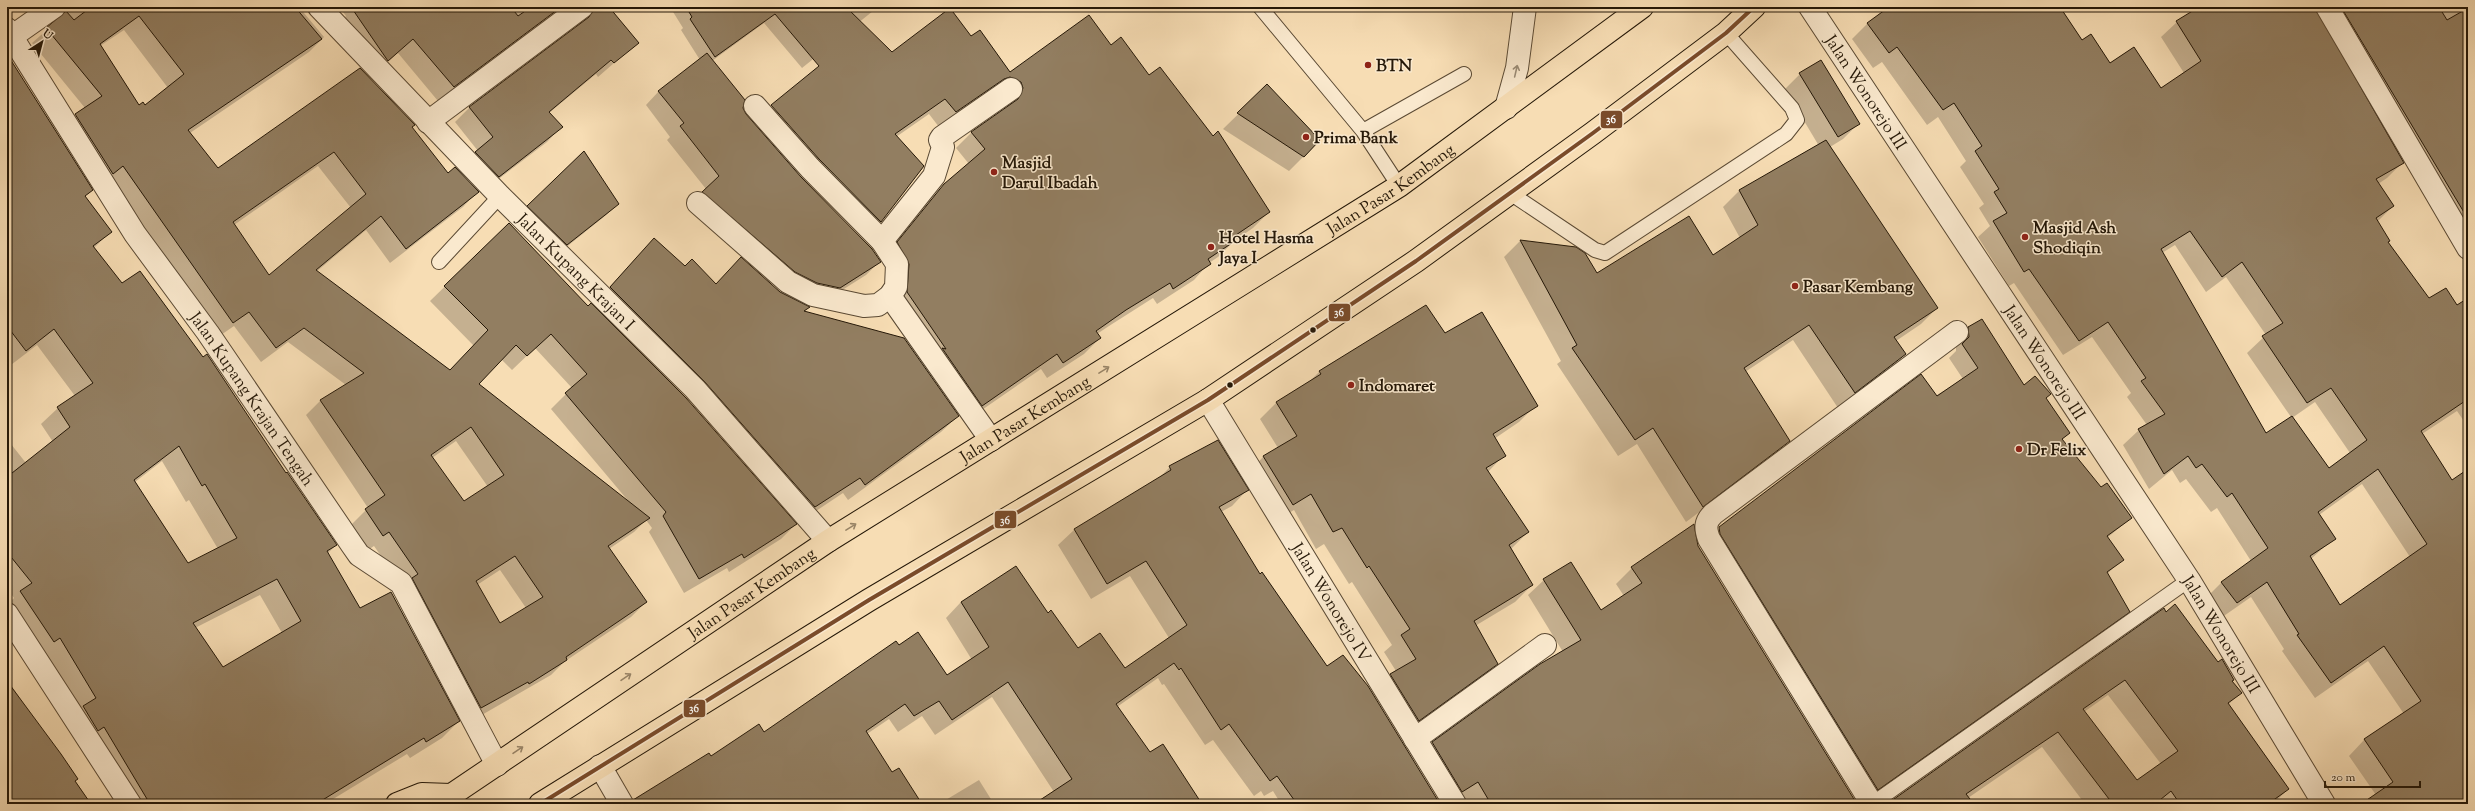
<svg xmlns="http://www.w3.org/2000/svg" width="2475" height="811" viewBox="0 0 2475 811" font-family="'Sorts Mill Goudy',serif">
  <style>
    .shadow { fill: #0003; fill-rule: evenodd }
    .building { fill: #927e61; stroke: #251808; fill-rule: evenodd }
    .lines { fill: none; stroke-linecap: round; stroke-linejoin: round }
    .lane-casing { stroke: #5a4933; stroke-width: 16 }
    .street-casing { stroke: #5a4933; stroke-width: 24 }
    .primary-casing { stroke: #251808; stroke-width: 24 }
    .highway-casing { stroke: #251808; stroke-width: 24 }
    .lane { stroke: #fae9ce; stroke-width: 14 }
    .street { stroke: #fae9ce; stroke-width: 22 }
    .primary { stroke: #f7ddb4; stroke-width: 22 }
    .highway { stroke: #f7ddb4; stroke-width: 22 }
    .bus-1-casing { stroke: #fae9ce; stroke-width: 7 }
    .bus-1 { stroke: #7a4b2a; stroke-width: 4 }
    .oneway { stroke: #9a8b75 }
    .oneway2 { stroke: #988467 }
    .poi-dot { fill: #8f2418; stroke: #fae9ce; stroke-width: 1.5 }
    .bus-dot { fill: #251808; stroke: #fae9ce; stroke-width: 1.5 }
    .labels { text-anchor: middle; stroke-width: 3; stroke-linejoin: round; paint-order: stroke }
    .poi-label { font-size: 17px; font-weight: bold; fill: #251808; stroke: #fae9ce; text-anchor: start }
    .street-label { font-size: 17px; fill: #251808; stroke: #fae9ce }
    .line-badge { stroke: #fae9ce; stroke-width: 1.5 }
    .badge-label { font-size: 11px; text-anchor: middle; font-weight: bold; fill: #fff }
  </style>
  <rect width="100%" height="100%" fill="#f7ddb4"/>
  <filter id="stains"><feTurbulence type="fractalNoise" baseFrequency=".005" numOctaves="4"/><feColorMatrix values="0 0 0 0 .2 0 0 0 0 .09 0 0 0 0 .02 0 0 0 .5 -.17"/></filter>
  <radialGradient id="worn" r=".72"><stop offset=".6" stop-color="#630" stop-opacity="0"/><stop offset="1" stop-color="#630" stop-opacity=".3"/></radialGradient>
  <!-- shadow -->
  <path class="shadow" d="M60 7H299L324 37 309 52 190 133 218 169 411 128 447 174 477 192 463 207 390 263 366 230 316 272 450 371 474 346 430 301 509 224 796 524 781 539 729 572 727 568 684 593 649 532 652 528 646 520 634 532 609 549 646 602 631 617 564 662 551 675 480 716 403 588 374 546 368 550 351 525 368 508 306 415 321 400 346 385 288 342 261 362 234 326 218 337 61 129 85 108 32 43 65 14ZM124 30 168 88 145 106 139 107 100 46ZM318 166 351 208 269 276 234 225ZM535 348 572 388 551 409 630 503 477 384 501 359 512 370ZM456 441 488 487 464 503 432 458ZM500 570 526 608 500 624 477 585Z
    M339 7H608L637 43 598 77 596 74 549 113 561 127 547 142 483 191 461 167 478 151 455 122 470 107 577 27 580 21 438 101 398 53 373 75 338 25 346 16Z
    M670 7H878L802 68 764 23 712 61 745 115 879 262 866 275 825 301 690 206 706 189 667 140 670 137 646 105 659 91 700 60 681 30 683 28Z
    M1890 7H2059L2082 42 2110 64 2161 89 2184 73 2161 37 2177 22 2197 9 2195 7H2462L2468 17V269L2444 221 2317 11 2402 163 2387 178 2378 184 2393 206 2377 222 2387 243 2429 300 2457 306 2468 299V427L2457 411 2422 434 2452 481 2468 471V804H2362L2376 795 2349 756 2364 740 2404 714 2368 661 2315 698 2282 651 2284 649 2251 597 2221 618 2206 598 2222 582 2251 561 2217 508 2211 512 2186 479 2180 483 2172 470 2149 489 2123 445 2139 430 2147 425 2127 397 2131 393 2092 337 2063 355 2014 283 2009 286 1978 237 1990 226 1979 208 1984 204 1960 167 1966 161 1938 117 1927 125 1882 62 1873 68 1852 39 1868 23ZM2175 245 2206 292 2226 277 2266 335 2247 353 2291 417 2266 435 2162 253ZM2315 402 2350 453 2328 469 2292 418ZM2362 484 2410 557 2340 606 2311 559 2334 538 2319 515Z
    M971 38 1010 74 1111 46 1149 77 1269 212 1253 228 1234 241 1218 257 1209 263 1194 280 1157 304 1153 298 1109 326 1097 334 1100 338 1084 354 1047 378 1041 369 966 421 882 258 928 201 932 197 894 245 895 246 938 191 969 164 956 148 972 132 1006 109 1008 105 1005 97 939 127 929 114 896 137 923 166 880 222 865 237 756 121 809 75Z
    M7 56 92 190 84 197 110 232 94 248 122 284 286 475 336 545 327 554 360 609 459 721 442 738 410 758 407 754 325 804H125L7 605 14 598 7 588V439L26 463 53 442 41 424 58 408 75 396 37 345 7 368ZM162 461 186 502 189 500 218 549 188 564 135 482ZM260 595 282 633 223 669 195 628Z
    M1800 74 1858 124 1843 139 1830 147 1937 308 1921 324 1896 341 1905 354 1889 370 1838 408 1793 340 1745 372 1789 440 1773 457 1686 522 1637 444 1618 456 1557 364 1561 361 1504 257 1520 241 1575 248 1596 274 1712 256 1740 238 1723 207 1739 191 1819 146 1785 89Z
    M1267 86 1304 156 1289 171 1223 129Z
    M618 204 605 216 554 257 515 219 528 206Z
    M654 239 685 267 716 285 779 292 808 307 804 312 958 416 941 432 848 500 843 493 798 523 688 397 594 304Z
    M1969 328 2024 387 2045 398 2069 433 2062 440 2100 489 2131 518 2107 538 2123 559 2107 574 2128 611 2115 625 1864 802 1706 541 1720 528 1963 379 1949 358 1956 351V342Z
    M1444 335 1536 405 1519 422 1494 439 1504 455 1488 472 1528 532 1511 549 1532 585 1515 602 1475 626 1496 664 1479 681 1402 737 1374 691 1396 671 1384 652 1392 645 1352 582 1349 584 1324 544 1316 549 1294 510 1275 521 1247 474 1263 457 1278 448 1260 419 1277 402 1309 382 1320 371Z
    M1170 467 1247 490 1232 506 1221 512 1260 575 1327 667 1439 804H1281L1273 791 1264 796 1261 791 1254 796 1213 740 1205 745 1164 684 1162 685 1158 678 1117 707 1149 753 1201 804H1035L1054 792 992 697 935 735 922 716 898 732 889 719 867 734 892 773 921 804H631L711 757 763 733 899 647 947 677 972 660 946 618 961 602 1047 614 1078 650 1124 670 1169 638 1130 576 1091 599 1058 545 1074 530 1158 479Z
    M1697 546 1856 804H1443L1417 759 1433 743 1540 665 1563 652 1528 595 1544 580 1601 611 1624 596 1616 584 1632 568Z
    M2163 610 2240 693 2228 705 2288 789 2273 804H2085L2042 747 1968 798 1972 804H1888ZM2108 695 2161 764 2136 781 2084 712Z
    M7 679 91 804H7Z
    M979 780 994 804H939Z"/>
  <!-- building -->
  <path class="building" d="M91 7H295L322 39 188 130 218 168 360 68 415 125 412 127 448 173 455 167 479 192 406 249 381 216 316 270 450 370 488 330 444 286 509 223 588 306 591 303 686 398 797 524 744 558 742 554 699 579 663 516 666 512 565 393 587 374 551 334 527 356 516 345 479 384 650 518 608 546 647 602 566 657 567 660 529 684 528 682 481 708 412 578 418 574 389 532 383 536 365 509 385 495 320 400 364 373 304 328 276 348 249 312 233 323 123 166 113 174 75 114 102 96 46 28 66 11 74 20ZM139 16 184 74 145 105 143 102 139 105 100 44ZM334 152 366 194 269 275 233 222ZM471 427 504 475 464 501 431 455ZM515 556 543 597 500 623 476 581Z
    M351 7H511L518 16 531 7H561L454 87 413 39 388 61Z
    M594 7H609L639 43 614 63 611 60 549 112 563 127 499 177 475 152 493 137 469 107 589 17Z
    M686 7H846L892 52 950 8 971 36 980 30 1010 72 1089 15 1111 45 1121 37 1149 75 1160 67 1213 136 1218 131 1270 212 1233 237 1235 241 1208 259 1211 264 1173 289 1170 283 1126 310 1096 331 1101 338 1063 363 1057 354 982 406 942 348 946 349 907 292 909 264 897 242 944 184 985 149 971 132 1018 99 1023 88 1021 82 1010 77 1004 79 956 112 945 99 895 134 924 166 881 222 819 159 771 105 819 66 775 14 715 57 690 19 692 17Z
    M1889 7H2060L2082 40 2091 34 2110 63 2134 47 2161 88 2201 61 2176 21 2199 7H2315L2404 163 2376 179 2394 206 2376 218 2390 241 2388 242 2429 298 2446 288 2457 305 2468 298V399L2421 431 2452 480 2468 469V804H2361L2393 782 2364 739 2421 701 2384 646 2331 683 2297 635 2299 634 2267 582 2237 603 2221 582 2268 548 2232 493 2227 497 2202 464 2196 468 2188 456 2164 474 2138 429 2165 414 2141 381 2146 378 2108 322 2079 341 2029 269 2024 272 1993 221 2007 213 1994 192 1999 189 1975 151 1982 146 1954 103 1943 110 1897 47 1889 53 1867 23ZM2190 231 2222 277 2242 262 2283 323 2262 336 2307 403 2331 388 2367 440 2329 468 2292 416 2266 433 2161 249ZM2378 469 2427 544 2340 605 2310 556 2336 539 2318 512Z
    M2341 7H2439L2447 20 2468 8V219Z
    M707 53 745 100 743 108 746 114 801 177 872 249 881 262 840 288 817 283 795 272 702 192 719 176 680 126 684 123 658 91Z
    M7 54 93 190 85 196 112 232 93 246 122 283 140 271 203 357 207 354 286 473 287 472 337 545 327 551 360 608 391 592 460 721 426 742 424 738 316 804H150L104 727 98 731 83 706 96 698 60 638 54 642 20 591 32 583 7 552V477L70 427 57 407 93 383 54 329 26 351 7 326ZM179 446 202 486 205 484 237 538 188 563 134 480ZM277 579 301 621 223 667 193 623Z
    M1821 60 1860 124 1838 137 1799 73Z
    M1267 84 1320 140 1304 157 1237 113Z
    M1826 140 1938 308 1894 337 1906 354 1855 393 1809 325 1744 368 1790 441 1703 507 1653 428 1635 440 1572 348 1577 345 1520 240 1576 247 1585 253 1597 273 1689 216 1713 255 1758 225 1739 190Z
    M584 151 619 204 567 245 527 206Z
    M654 238 685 266 692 259 716 284 741 257 780 292 810 307 804 311 904 338 959 416 865 485 860 478 815 507 704 381 610 287Z
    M1426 305 1445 333 1482 312 1538 406 1493 434 1506 456 1486 468 1529 532 1509 545 1533 585 1474 621 1498 664 1419 721 1390 674 1416 659 1401 635 1410 629 1369 566 1367 568 1342 528 1333 532 1311 494 1293 505 1263 456 1297 436 1276 402 1321 374 1319 371Z
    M1982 319 2024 385 2035 376 2051 394 2046 398 2070 433 2062 439 2101 487 2107 483 2132 518 2107 536 2124 560 2107 572 2130 612 1878 790 1720 534 1719 527 1921 374 1937 396 1978 368 1962 344 1969 337 1968 327Z
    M1218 440 1249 490 1219 507 1260 574 1262 572 1327 666 1343 655 1368 686 1440 804H1297L1277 776 1270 781 1229 724 1221 730 1181 668 1179 670 1174 663 1116 704 1150 752 1163 744 1202 804H1034L1072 779 1008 682 952 720 939 701 914 716 905 704 866 731 892 772 899 768 922 804H634L633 800 709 753 711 756 759 724 764 732 896 641 899 645 918 632 947 675 989 647 961 602 1016 566 1048 613 1051 610 1078 648 1100 633 1125 668 1187 625 1146 561 1107 584 1074 529 1171 470 1169 466Z
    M1694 524 1698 546 1857 804H1491L1478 782 1462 792 1432 742 1540 664 1581 640 1543 579 1571 562 1601 610 1642 583 1631 567Z
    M2175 604 2218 662 2222 659 2234 680 2232 681 2242 693 2228 703 2289 789 2268 804H2180L2171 791 2155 804H2103L2109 799 2058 732 1966 794 1974 804H1887L2164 608 2166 612ZM2125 680 2178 751 2137 780 2083 709Z
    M7 681 61 754 78 779 75 781 91 804H7Z"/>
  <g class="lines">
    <!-- lane casing -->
    <g class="lane-casing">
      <path id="lane" d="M1260 7 1363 131 1399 186
        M1363 131 1464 74
        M1510 193 1595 250 1605 253 1786 134 1797 120 1792 108 1726 33
        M439 262 500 196
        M1872 804 2189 580"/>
    </g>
    <!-- street casing -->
    <g class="street-casing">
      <g id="street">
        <path id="s1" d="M319 7 500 196 695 389 828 541"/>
        <path id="s2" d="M1810 7 2189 580 2324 804"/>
        <path d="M2327 7 2468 248"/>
        <path id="s3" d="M7 29 135 234 208 333 352 545 359 555 401 583 497 765"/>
        <path d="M7 40 54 7"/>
        <path d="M1506 108 1517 68 1525 7"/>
        <path d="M428 122 582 7"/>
        <path d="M698 203 788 282 813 295 864 306 878 305 890 296 896 287 897 264 882 241 810 168 755 106"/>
        <path d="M882 241 934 176 943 147 940 140 942 137 1011 89"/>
        <path d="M890 296 991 440"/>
        <path id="s4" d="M1208 400 1455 804"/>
        <path d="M7 614 130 804"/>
        <path d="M1415 739 1545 645"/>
        <path d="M600 766 622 804"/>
        <path d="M1872 804 1709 539C1705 528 1705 522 1713 514L1957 332"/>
      </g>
    </g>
    <!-- primary casing -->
    <g class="primary-casing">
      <path id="primary" d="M397 804 422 794 451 795"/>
    </g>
    <!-- highway casing -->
    <g class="highway-casing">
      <g id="highway">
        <path id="s5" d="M438 804 828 541 1399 186 1642 7"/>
        <path d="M540 804 869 600 1208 400 1416 261 1593 133 1726 33 1754 7"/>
      </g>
    </g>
    <!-- lane -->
    <use href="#lane" class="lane"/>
    <!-- street -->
    <use href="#street" class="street"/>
    <!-- primary -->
    <use href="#primary" class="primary"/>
    <!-- highway -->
    <use href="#highway" class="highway"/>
    <!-- bus-1 casing -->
    <g class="bus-1-casing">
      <path id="bus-1" d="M540 804 869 600 1208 400 1416 261 1593 133 1726 33 1754 7"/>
    </g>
    <!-- bus-1 -->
    <use href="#bus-1" class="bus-1"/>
  </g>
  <!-- one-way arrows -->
  <defs><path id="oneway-shaft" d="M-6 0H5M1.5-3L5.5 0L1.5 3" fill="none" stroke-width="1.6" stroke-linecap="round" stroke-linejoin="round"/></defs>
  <use class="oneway" href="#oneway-shaft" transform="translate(1516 71) rotate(-77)"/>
  <g class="oneway2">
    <use href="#oneway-shaft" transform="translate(1104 370) rotate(-32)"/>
    <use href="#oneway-shaft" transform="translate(851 527) rotate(-32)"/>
    <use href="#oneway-shaft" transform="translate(626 677) rotate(-34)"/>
    <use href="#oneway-shaft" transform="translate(518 750) rotate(-34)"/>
  </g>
  <!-- markers -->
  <g class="poi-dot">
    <circle cx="1368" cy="65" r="4"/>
    <circle cx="1306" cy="137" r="4"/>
    <circle cx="994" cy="172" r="4"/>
    <circle cx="2025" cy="237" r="4"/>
    <circle cx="1211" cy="247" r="4"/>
    <circle cx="1795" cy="286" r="4"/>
    <circle cx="1351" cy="385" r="4"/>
    <circle cx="2019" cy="449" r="4"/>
  </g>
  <g class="bus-dot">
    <circle cx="1313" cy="330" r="3.5"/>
    <circle cx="1230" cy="385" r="3.5"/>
  </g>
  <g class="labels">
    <!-- poi labels -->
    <g class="poi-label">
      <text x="1376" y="71">BTN</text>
      <text x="1314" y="143">Prima Bank</text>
      <text x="1002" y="168">Masjid<tspan x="1002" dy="20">Darul Ibadah</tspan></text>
      <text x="2033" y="233">Masjid Ash<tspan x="2033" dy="20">Shodiqin</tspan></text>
      <text x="1219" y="243">Hotel Hasma<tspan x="1219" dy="20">Jaya I</tspan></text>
      <text x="1803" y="292">Pasar Kembang</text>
      <text x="1359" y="391">Indomaret</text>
      <text x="2027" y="455">Dr Felix</text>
    </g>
    <!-- street labels -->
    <g class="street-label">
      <text dy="6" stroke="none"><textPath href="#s2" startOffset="102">Jalan Wonorejo III</textPath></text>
      <text dy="6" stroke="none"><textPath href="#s5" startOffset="1134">Jalan Pasar Kembang</textPath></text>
      <text dy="6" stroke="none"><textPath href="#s1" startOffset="369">Jalan Kupang Krajan I</textPath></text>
      <text dy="6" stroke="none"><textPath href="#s2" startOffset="426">Jalan Wonorejo III</textPath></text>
      <text dy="6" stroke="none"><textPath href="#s3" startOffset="444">Jalan Kupang Krajan Tengah</textPath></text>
      <text dy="6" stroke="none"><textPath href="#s5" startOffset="702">Jalan Pasar Kembang</textPath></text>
      <text dy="6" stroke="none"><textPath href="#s5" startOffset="378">Jalan Pasar Kembang</textPath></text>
      <text dy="6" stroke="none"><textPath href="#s4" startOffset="237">Jalan Wonorejo IV</textPath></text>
      <text dy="6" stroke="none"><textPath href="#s2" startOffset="750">Jalan Wonorejo III</textPath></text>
    </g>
  </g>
  <g class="line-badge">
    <rect x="1600" y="110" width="23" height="19" rx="4" fill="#7a4b2a"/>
    <rect x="1328" y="303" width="23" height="19" rx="4" fill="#7a4b2a"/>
    <rect x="994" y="510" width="23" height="19" rx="4" fill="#7a4b2a"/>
    <rect x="683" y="699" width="23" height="19" rx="4" fill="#7a4b2a"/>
  </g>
  <g class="badge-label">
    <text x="1611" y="123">36</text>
    <text x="1339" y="316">36</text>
    <text x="1005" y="524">36</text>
    <text x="694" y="712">36</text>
  </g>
  <!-- margin -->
  <rect width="2475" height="811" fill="none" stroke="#f7ddb4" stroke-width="24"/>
  <rect x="8" y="8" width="2459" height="795" fill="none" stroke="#251808" stroke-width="2"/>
  <rect x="12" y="12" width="2451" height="787" fill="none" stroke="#251808"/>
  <!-- north arrow -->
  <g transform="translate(42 42) rotate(36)" stroke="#fae9ce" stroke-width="3" paint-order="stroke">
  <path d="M0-3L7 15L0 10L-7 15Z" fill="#251808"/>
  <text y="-6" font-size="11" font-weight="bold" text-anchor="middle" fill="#251808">U</text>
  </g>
  <!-- scale -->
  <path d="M2325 781v6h95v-6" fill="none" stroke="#251808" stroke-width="2"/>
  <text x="2331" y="781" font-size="12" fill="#251808" stroke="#fae9ce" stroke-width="3" paint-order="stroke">20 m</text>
  <rect width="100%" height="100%" filter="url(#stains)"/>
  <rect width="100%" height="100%" fill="url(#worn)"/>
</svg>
